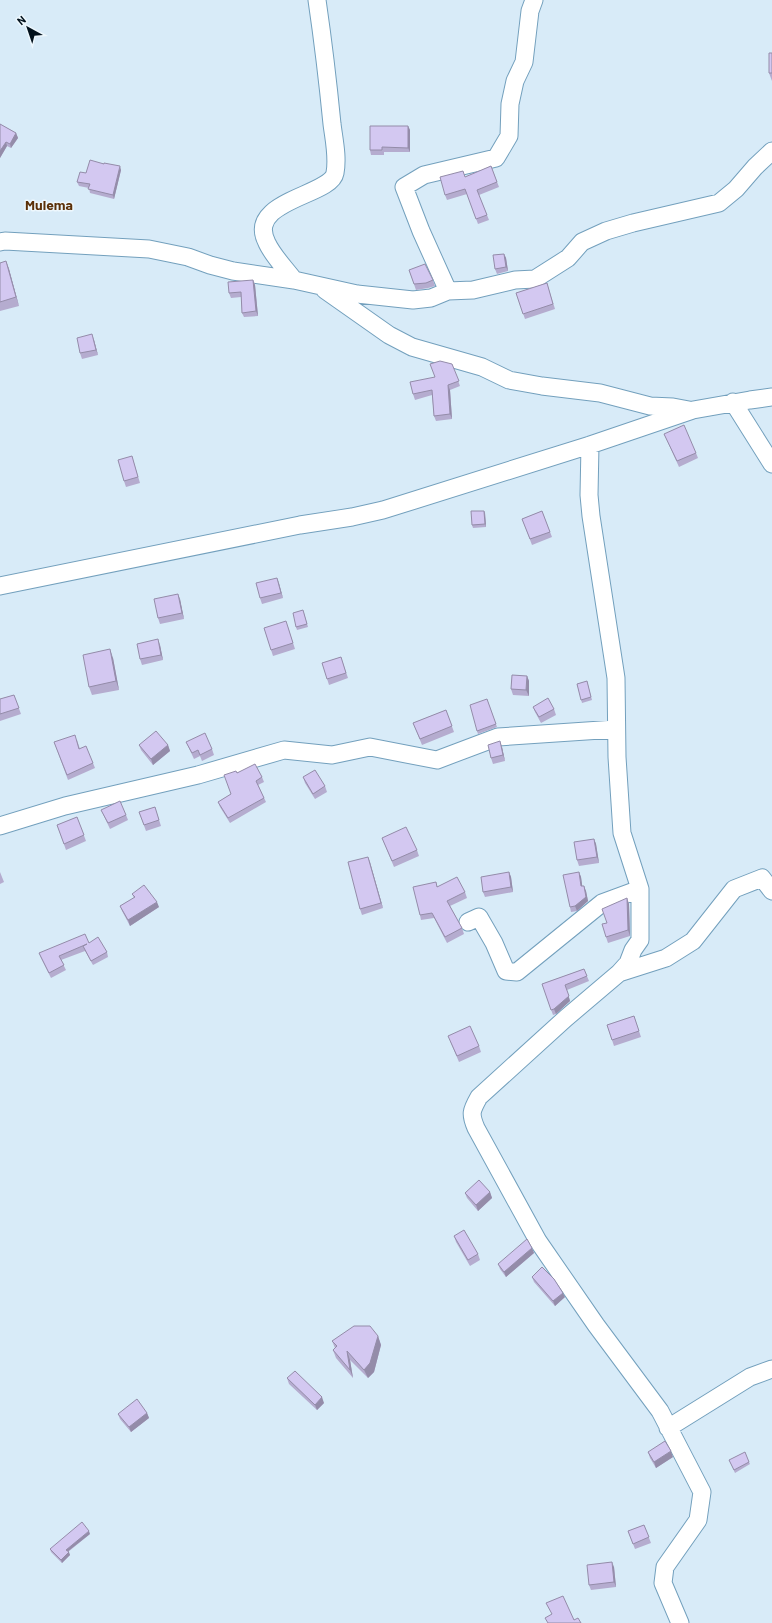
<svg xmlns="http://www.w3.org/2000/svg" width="772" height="1623" viewBox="0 0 772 1623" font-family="Barlow,sans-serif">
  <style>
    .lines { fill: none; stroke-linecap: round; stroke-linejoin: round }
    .minor-casing { stroke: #73a0bd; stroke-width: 19 }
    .minor { stroke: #fff; stroke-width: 17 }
    .wall { fill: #b5accf }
    .shaded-wall { fill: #948ca9 }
    .building { fill: #d3c8f1; stroke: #948ca9 }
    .labels { text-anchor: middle; stroke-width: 3; stroke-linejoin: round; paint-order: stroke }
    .quarter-label { font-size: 14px; font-weight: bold; fill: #5b3008; stroke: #edf7fd }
  </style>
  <rect width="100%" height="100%" fill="#d8ebf8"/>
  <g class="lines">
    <!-- minor casing -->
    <g class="minor-casing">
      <path id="minor" d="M0 242 5 241 149 249 188 257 210 265 233 271 294 280 357 294 413 300 431 298 448 291 473 290 515 280 535 279 568 258 582 242 606 231 633 223 719 203 736 189 755 167 772 151
        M294 280C285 268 273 256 267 243 245 200 331 196 335 173 338 157 334 140 332 124 328 83 323 41 317 0
        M325 290 389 335 412 347 482 367 509 380 542 386 600 393 650 406 673 407 689 410
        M448 291 421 231 404 187 424 175 496 158 509 136 510 104 515 81 524 62 530 11 534 0
        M733 402 772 464
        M590 445 589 495 591 516 616 678 617 757 622 833 640 889V940L633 950 628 963 619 973 566 1018 479 1097C471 1111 470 1114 476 1128L538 1241 596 1325 660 1411 702 1492 698 1520 665 1567 663 1583 680 1623
        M0 586 300 525 352 517 383 510 590 445 693 410 750 400 772 397
        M0 826 65 806 198 775 284 750 332 755 370 747 437 760 498 737 616 729
        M468 922 479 917 494 943 506 971 517 972 602 903 640 889
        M619 973 666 958 693 941 734 889 762 878 772 891
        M668 1428 750 1377 772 1369"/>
    </g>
    <!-- minor -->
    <use href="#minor" class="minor"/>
  </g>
  <!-- wall -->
  <path class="wall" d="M772 53V81L769 73Z
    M0 124 16 133 18 138 11 148 7 146 0 158Z
    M408 126 410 130V152H384V155H371L370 150Z
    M104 164 121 170 114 199 90 193 89 188 79 186 77 182 86 173Z
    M491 166 499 187 479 195 489 220 478 224 467 194 447 200 445 195 465 177Z
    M504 254 506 258 508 271 497 274 495 269Z
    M6 261 9 269 19 306 0 311V263Z
    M409 270 433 280 435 286 428 288 416 290Z
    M253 280 255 285 258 316 244 317 242 313 241 297 231 298 229 293Z
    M547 283 555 309 525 319 516 293Z
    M94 340 98 355 82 359 80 353Z
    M452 364 460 386 450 390 452 419 436 421 434 416 432 395 415 400 413 394 435 377Z
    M664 434 696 453 698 458 679 467Z
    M132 456 140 483 126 487 124 481Z
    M484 511 485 513 486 527 473 528 472 525Z
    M542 511 552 537 532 545 522 519Z
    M277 578 283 598 262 604 260 598Z
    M180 599 184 619 160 624 158 618Z
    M304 613 308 627 297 630 296 627Z
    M288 627 295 649 273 656 264 628Z
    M160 645 163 660 142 665 140 659Z
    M341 657 348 678 329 685 322 663Z
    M113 658 119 690 92 695 89 687Z
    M527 676 529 681V696L513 695 511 689Z
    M587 681 592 700 582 703 577 684Z
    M14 695 21 714 0 721V699Z
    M487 699 497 727 478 734 477 731Z
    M533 707 554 709 556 715 541 723 535 712Z
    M446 710 454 732 422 745 413 723Z
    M77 740 80 749 93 763 95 768 68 780 54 742Z
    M186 742 212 749 214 755 202 761 200 756 194 759Z
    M139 745H168L170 751 153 765 141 750Z
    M502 747 505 761 493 764 491 758Z
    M237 773 262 777 264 782 258 785 266 802 230 823 220 807 218 802 231 794Z
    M303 777 325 786 327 792 315 799 305 783Z
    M155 807 161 826 146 831 139 812Z
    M101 810 126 815 128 820 110 829Z
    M77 817 86 841 66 850 57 825Z
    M382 838 417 850 419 856 394 867Z
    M594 839 596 844 599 863 579 866 577 860Z
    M368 857 383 908 362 915 360 909Z
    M0 872 4 882 0 884Z
    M509 872 511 877 513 892 485 897 483 892Z
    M579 872 581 877 582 886 586 891 588 901 577 911 571 912 570 907Z
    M436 882 437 886 465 892 467 898 450 906 462 928 464 934 447 943 434 918 421 920 420 915Z
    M132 894 159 907 130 926 122 911 120 906 134 898Z
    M627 898 629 904 630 936 608 943 606 937 607 923Z
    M89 943 107 952 108 957 93 965 85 951 61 960 66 970 51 978 41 958 39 953Z
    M584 969 589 981 567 990 570 1001 556 1014 553 1015 542 984Z
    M634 1016 641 1037 614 1046 607 1025Z
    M450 1041 479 1046 481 1052 459 1062Z
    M490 1192 492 1198 478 1211 467 1198 465 1193Z
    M454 1236 478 1254 480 1260 470 1266 456 1242Z
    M532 1248 534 1253 506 1277 500 1269 498 1264Z
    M532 1277 565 1297 555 1306 534 1282Z
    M378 1336 381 1345 374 1372 368 1378 350 1360 353 1378 336 1358 333 1350 335 1348 332 1341Z
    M287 1378 324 1403 317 1410 289 1384Z
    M147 1413 149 1418 131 1432 120 1419 118 1414Z
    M648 1452 673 1457 656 1468 650 1458Z
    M729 1460 749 1462 750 1464 735 1473Z
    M644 1525 651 1543 635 1549 628 1531Z
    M90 1534 68 1552 70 1555 62 1563 51 1552 50 1549Z
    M614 1567 616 1587 591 1590 589 1585Z"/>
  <!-- shaded-wall -->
  <path class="shaded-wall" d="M408 126 410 130V152L408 148Z
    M16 133 18 138 11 148 10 144Z
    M6 142 7 146 0 158V151Z
    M120 166 121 170 114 199 113 195Z
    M504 254 506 258 508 271 506 267Z
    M6 261 9 269 19 306 16 297Z
    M253 280 255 285 258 316 256 311Z
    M92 334 94 340 98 355 96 350Z
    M448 385 450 390 452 419 450 414Z
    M484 511 485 513 486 527 485 524Z
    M277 578 279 583 283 598 281 593Z
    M178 594 180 599 184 619 182 613Z
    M158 639 160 645 163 660 161 655Z
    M110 649 113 658 119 690 116 681Z
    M527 676 529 681V696L526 690Z
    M500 741 502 747 505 761 503 755Z
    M168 745 170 751 153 765 151 759Z
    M594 839 596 844 599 863 597 857Z
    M368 857 370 862 383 908 381 903Z
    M509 872 511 877 513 892 511 887Z
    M579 872 581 877 583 891 581 886Z
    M584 886 586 891 588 901 577 911 575 906Z
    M627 898 629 904 630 936 628 930Z
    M157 902 159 907 130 926 128 920Z
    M565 985 570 1001 556 1014 554 1009Z
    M490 1192 492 1198 478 1211 476 1205Z
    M532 1248 534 1253 506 1277 504 1272Z
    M563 1293 565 1297 555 1306 553 1301Z
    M378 1336 381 1345 374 1372 368 1378 364 1370Z
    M347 1351 350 1360 353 1378 350 1370Z
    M322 1397 324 1403 317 1410 315 1405Z
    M147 1413 149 1418 131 1432 129 1427Z
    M671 1451 673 1457 656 1468 654 1462Z
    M89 1531 90 1534 67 1552 66 1550Z
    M69 1552 70 1555 62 1563 61 1560Z
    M612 1562 614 1567 616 1587 614 1582Z"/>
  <!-- building -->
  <path class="building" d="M769 53H772V73H769Z
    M0 124 16 133 10 144 6 142 0 151Z
    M370 126H408V148L382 147V150H370Z
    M90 160 104 164V163L120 166 113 195 88 189 90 184 77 182 80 172 86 173Z
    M491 166 497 182 477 190 487 215 476 219 465 189 445 195 440 177 463 171 465 177Z
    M504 254 506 267 495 269 493 255Z
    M6 261 16 297 0 302V263Z
    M425 264 433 280 426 283 414 284 409 270Z
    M253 280 256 311 242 313 241 292 229 293 228 282Z
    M547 283 553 304 523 314 516 293Z
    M92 334 96 350 80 353 77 338Z
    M440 361 452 364 459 381 448 385 450 414 434 416 432 390 413 394 410 382 435 377 430 364Z
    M684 425 696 453 677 461 664 434Z
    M132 456 138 477 124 481 118 460Z
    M471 511H484L485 524 472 525Z
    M542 511 550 532 530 539 522 519Z
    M277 578 281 593 260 598 256 583Z
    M178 594 182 613 158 618 154 599Z
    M303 610 307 624 296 627 293 613Z
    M286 621 293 643 271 650 264 628Z
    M158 639 161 655 140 659 137 644Z
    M110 649 116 681 89 687 83 655Z
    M341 657 346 673 327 679 322 663Z
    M512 675 527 676 526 690 511 689Z
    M587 681 591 697 581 700 577 684Z
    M14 695 19 708 0 714V699Z
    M548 698 554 709 539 717 533 707Z
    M487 699 496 724 477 731 470 705Z
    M446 710 452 726 420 739 413 723Z
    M156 731 168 745 151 759 139 745Z
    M205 733 212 749 200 755 198 750 192 753 186 742Z
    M75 735 79 749 86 746 93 763 67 775 54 742Z
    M500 741 503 755 491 758 488 745Z
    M255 764 262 777 256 781 264 798 228 818 218 802 231 794 224 775 236 771 237 773Z
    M315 770 325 786 313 794 303 777Z
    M120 801 126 815 108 823 101 810Z
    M155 807 159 820 144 825 139 812Z
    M77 817 84 835 64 844 57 825Z
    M406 827 417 850 392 861 382 838Z
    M594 839 597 857 577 860 574 842Z
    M368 857 381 903 360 909 348 862Z
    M509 872 511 887 483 892 481 877Z
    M579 872 581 886H584L586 897 575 906 570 907 563 875Z
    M457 877 465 892 447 901 462 928 445 937 432 913 420 915 413 887 436 882 437 887Z
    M144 885 157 902 128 920 120 906 135 897 132 894Z
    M627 898 628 930 606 937 602 924 607 923 602 909Z
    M85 934 89 943 98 937 107 952 91 961 83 946 87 944 59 956 64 965 49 973 39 953Z
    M584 969 587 976 565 985 569 996 554 1009 551 1010 542 984Z
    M634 1016 639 1031 612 1040 607 1025Z
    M470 1026 479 1046 457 1056 448 1036Z
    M479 1180 490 1192 476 1205 465 1193Z
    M464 1230 478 1254 468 1260 454 1236Z
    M527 1239 532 1248 504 1272 498 1264Z
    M542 1267 554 1279 563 1293 553 1301 532 1277Z
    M354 1326H370L378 1336 370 1363 364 1370 347 1351 350 1370 333 1350 337 1346 332 1341Z
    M295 1371 322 1397 315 1405 287 1378Z
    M137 1399 147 1413 129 1427 118 1414Z
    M665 1441 671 1451 654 1462 648 1452Z
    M745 1452 749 1462 734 1470 729 1460Z
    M82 1522 89 1531 66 1550 69 1552 61 1560 50 1549Z
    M644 1525 649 1537 633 1544 628 1531Z
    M612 1562 614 1582 589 1585 587 1565Z
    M563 1596 574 1620 578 1618 581 1623H548L545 1618 552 1614 546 1603Z"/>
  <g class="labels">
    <!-- quarter labels -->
    <g class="quarter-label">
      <text x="49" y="210">Mulema</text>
    </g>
  </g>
  <!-- north arrow -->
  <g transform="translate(28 28) rotate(320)" stroke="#edf7fd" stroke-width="3" paint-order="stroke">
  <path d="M0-3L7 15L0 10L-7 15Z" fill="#02111c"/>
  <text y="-6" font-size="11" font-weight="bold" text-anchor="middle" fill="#02111c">N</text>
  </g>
</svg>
